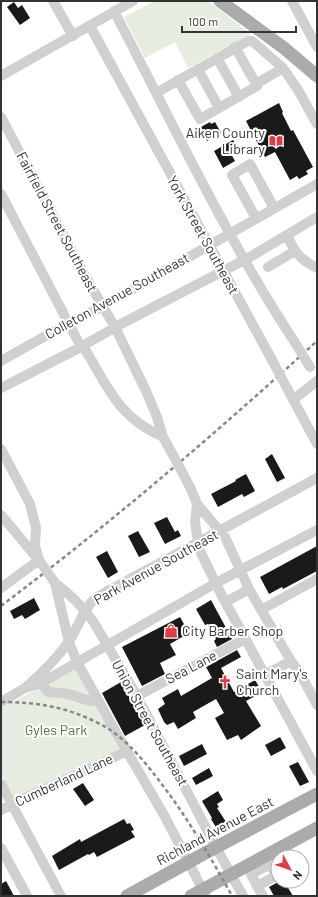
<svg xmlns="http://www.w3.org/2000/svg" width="318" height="897" viewBox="0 0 318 897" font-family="Barlow,sans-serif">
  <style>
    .green { fill: #e6ecdf }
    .building { fill: #1a1a1a }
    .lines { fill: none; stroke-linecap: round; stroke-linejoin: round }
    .minor { stroke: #d0d0d0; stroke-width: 10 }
    .major { stroke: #ababab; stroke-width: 13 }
    .rail { stroke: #888; stroke-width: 2.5; stroke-dasharray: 4 3; stroke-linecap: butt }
    .minor-bridge { stroke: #d0d0d0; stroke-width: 10 }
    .labels { text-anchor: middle; stroke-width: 4; stroke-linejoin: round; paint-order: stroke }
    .poi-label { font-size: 14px; fill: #333; stroke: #fff; text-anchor: start }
    .street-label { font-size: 14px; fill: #333; stroke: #fff }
    .park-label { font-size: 14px; fill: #56703f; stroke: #fff }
  </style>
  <rect width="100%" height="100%" fill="#fff"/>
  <!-- green -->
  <path class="green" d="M155 1H208L251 34 188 68 175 42 145 58 124 17Z
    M76 669 120 750 14 799 1 774V708Z"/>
  <!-- building -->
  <path class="building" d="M14 2 18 8 22 5 30 18 20 25 7 7Z
    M279 103 283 112 282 113 291 131 293 130 313 167 306 171 308 174 299 179 297 176 290 180 275 152 265 157 246 121Z
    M210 122 211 124 215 122 221 133 207 141 199 128Z
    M233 140 238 148 230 152 235 161 223 168 214 151Z
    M272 454 285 478 277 482 265 459Z
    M246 474 255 491 244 497 242 494 218 507 211 494 236 481 235 480Z
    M167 517 175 532 178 530 181 536 165 544 154 523Z
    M138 531 150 552 139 557 128 536Z
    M317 546V571L283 589 282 587 269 594 260 577Z
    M107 551 118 572 108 578 96 557Z
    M34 598 40 610 25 619 22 615 14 619 10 611Z
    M211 600 232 639 217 647 214 641 216 639 208 624 205 625 196 609Z
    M180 617 189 633 170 644 176 655 160 663 165 674 142 686 122 647Z
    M237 650 241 657 221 668 234 692 255 680 262 692 246 701 261 726 241 740 238 735 227 740 215 718 224 713 216 699 193 712 196 718 178 729 174 722 167 725 164 722 158 709 165 704 162 698 178 689 181 696 212 678 206 667Z
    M121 682 145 725 125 736 102 693Z
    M280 737 286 748 271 756 265 745Z
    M202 744 207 754 184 766 179 756Z
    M298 762 309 782 300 786 289 766Z
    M209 768 213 776 196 785 192 778Z
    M83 783 94 800 85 806 73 789Z
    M218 791 223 800 217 804 219 807 217 808 230 828 220 834 211 819 212 818 202 801Z
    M124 819 127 824 130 823 134 830 131 831 135 837 97 857 94 852 89 855 88 854 59 870 52 856 80 839 81 842Z
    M6 881 14 896H1V884Z
    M280 881H284L293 896H274L269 887Z"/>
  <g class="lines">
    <!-- minor -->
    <path class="minor" d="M53 1 73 36
      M292 1 317 47
      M114 11C172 122 225 236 294 341
      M90 26 272 360
      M235 47 256 84
      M217 58 239 97
      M198 69 219 108
      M1 76 133 1
      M178 80 200 119 257 86 256 84 283 68
      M156 93 248 41H252L283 68 298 90 317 124
      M1 117 85 276 115 327 146 391 157 417 163 437 167 444
      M1 194 81 347
      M256 218 232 175 250 164 274 208
      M287 235C294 251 300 260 317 268
      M268 267 295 251
      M83 346C108 386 116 416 163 437
      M1 361 49 334 103 306 317 184
      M1 388 77 349 121 324 250 257 317 217
      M288 390 317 444
      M293 400 317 381
      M1 449 30 504 36 528 35 545 39 560
      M190 487 197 504 225 537 249 589 291 661 300 673 317 705
      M197 504 195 522 199 549 221 594 317 771
      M1 515 37 558
      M55 583C70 594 82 606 93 621L137 696 216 847 243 896
      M55 583 69 642 77 662 118 736 164 815 206 896
      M1 588 39 560
      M226 602 249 589
      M261 610 317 579
      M265 675 291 661
      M41 683 48 692C54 693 61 692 67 694 78 696 87 702 98 701
      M25 688C41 674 57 659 69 641 79 627 83 608 97 597L317 478
      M137 696 245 639
      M1 702 25 688 41 683 216 583 317 530
      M1 784 61 896
      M1 810 12 804 100 764 127 751
      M1 848 27 896
      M247 866 257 886 276 876 267 855
      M251 874 271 864
      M257 886 263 896"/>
    <!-- major -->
    <path class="major" d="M220 1 284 48 317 76
      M127 896 207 852 317 794
      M191 896 317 828"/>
    <!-- rail -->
    <path class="rail" d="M1 606C111 523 215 434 317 341
      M1 702C38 702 67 707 100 724 122 735 139 755 154 774 184 812 209 854 232 896"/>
    <!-- minor-bridge -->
    <path class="minor-bridge" d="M294 341 310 367
      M272 360 288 390
      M167 444 190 487
      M39 560 55 583"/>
  </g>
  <!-- icons -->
  <defs>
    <g id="library-bare" transform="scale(1.08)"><path d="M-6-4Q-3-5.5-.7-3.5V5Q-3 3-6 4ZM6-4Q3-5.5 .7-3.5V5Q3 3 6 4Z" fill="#e63946" stroke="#fff" stroke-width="2.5" paint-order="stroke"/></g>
    <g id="shop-bare" transform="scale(1.08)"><path d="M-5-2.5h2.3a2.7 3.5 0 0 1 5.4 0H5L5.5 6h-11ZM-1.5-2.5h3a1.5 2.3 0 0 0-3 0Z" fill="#e63946" stroke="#fff" stroke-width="2.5" paint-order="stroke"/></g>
    <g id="church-bare" transform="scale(1.08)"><path d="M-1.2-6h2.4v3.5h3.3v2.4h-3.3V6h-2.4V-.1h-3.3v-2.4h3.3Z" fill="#e63946" stroke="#fff" stroke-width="2.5" paint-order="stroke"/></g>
  </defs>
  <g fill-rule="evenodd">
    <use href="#library-bare" x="276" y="141"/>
    <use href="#shop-bare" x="171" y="631"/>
    <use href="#church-bare" x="225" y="682"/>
  </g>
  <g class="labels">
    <!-- poi labels -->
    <g class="poi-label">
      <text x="265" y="138" text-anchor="end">Aiken County<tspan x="265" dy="16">Library</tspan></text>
      <text x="182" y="636">City Barber Shop</text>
      <text x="236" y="679">Saint Mary's<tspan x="236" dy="16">Church</tspan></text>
    </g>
    <!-- street labels -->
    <g class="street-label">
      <text transform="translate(57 222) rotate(62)" y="5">Fairfield Street Southeast</text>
      <text transform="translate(203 235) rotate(61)" y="5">York Street Southeast</text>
      <text transform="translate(117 296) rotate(-29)" y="5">Colleton Avenue Southeast</text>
      <text transform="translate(156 567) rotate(-29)" y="5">Park Avenue Southeast</text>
      <text transform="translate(191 667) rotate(-28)" y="5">Sea Lane</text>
      <text transform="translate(150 723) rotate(61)" y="5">Union Street Southeast</text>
      <text transform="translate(64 780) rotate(-25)" y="5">Cumberland Lane</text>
      <text transform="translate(215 831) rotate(-28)" y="5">Richland Avenue East</text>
    </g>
    <!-- park labels -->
    <g class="park-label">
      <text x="56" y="735">Gyles Park</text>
    </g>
  </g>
  <!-- border -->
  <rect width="318" height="897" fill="none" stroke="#333333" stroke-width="4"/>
  <!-- north arrow -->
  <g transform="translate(290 869) rotate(130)"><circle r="19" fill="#ffffff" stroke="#adadad"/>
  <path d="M0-3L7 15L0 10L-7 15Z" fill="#e63946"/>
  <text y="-6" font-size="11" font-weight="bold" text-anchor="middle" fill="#333333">N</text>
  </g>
  <!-- scale -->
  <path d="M182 26v6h114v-6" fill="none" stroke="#333333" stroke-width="2"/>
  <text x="188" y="26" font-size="12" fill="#333333" stroke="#ffffff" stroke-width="3" paint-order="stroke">100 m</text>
</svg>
